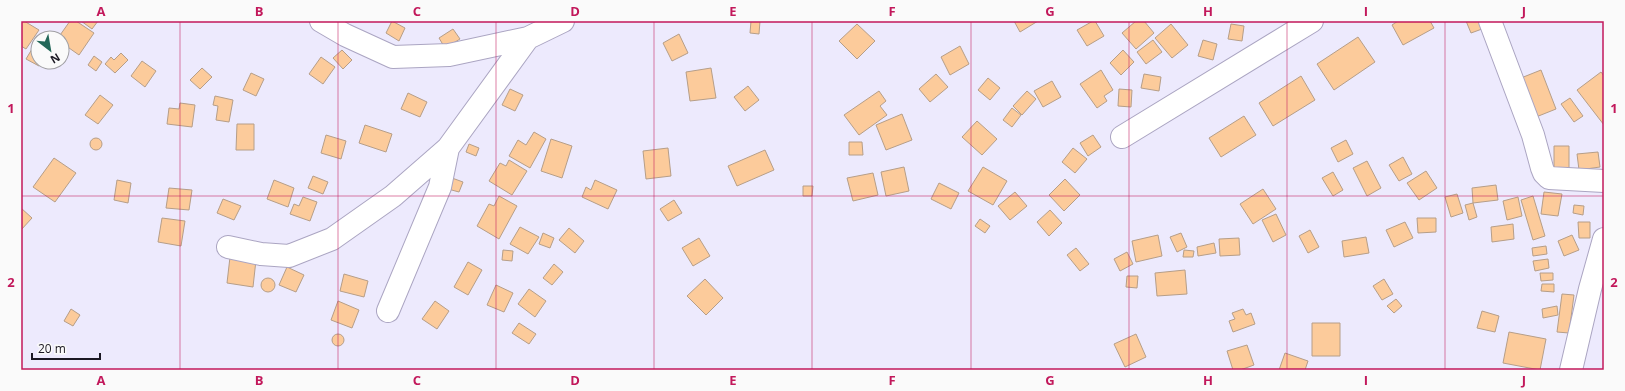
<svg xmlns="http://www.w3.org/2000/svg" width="1625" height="391" viewBox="0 0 1625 391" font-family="'Open Sans',sans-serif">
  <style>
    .building { fill: #fccb9b; stroke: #b69e88 }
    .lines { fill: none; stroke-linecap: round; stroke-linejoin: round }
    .minor-casing { stroke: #aba5c2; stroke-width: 24 }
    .minor { stroke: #fff; stroke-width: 22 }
    .grid { fill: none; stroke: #c2185b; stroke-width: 1; stroke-opacity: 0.55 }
    .neatline { fill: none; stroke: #c2185b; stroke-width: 1.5 }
    .grid-label { font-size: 13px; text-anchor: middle; font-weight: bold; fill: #c2185b }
  </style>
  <rect width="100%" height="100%" fill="#edeafd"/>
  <!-- building -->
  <path class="building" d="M21 21H24L39 30 26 49 21 46Z
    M70 21H76L94 33 79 55 62 43V38H58Z
    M81 21H98L92 29Z
    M392 21 405 28 399 41 386 33Z
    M751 21H760L759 34 750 33Z
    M1014 21H1038L1020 32Z
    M1093 21H1095L1104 36 1087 46 1077 30Z
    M1136 21H1144L1154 33 1136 49 1122 33Z
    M1398 21H1430L1434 28 1403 45 1392 25Z
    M1466 21H1479L1482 29 1471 33Z
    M857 24 875 41 857 59 839 41Z
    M1171 24 1188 45 1172 58 1155 38Z
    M1231 24 1244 26 1242 41 1228 39Z
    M453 29 460 39 445 48 439 38Z
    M679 34 688 53 672 61 663 43Z
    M1358 37 1375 62 1334 90 1317 64Z
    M1153 40 1162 52 1146 64 1137 52Z
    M1203 40 1217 44 1213 60 1198 56Z
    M35 44 38 46V62H42L39 66 26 59Z
    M960 46 969 64 950 75 941 57Z
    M342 50 352 60 343 69 333 58Z
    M1123 50 1134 62 1121 75 1110 63Z
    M121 53 128 60 115 73 105 64 111 57 114 60Z
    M94 56 102 62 96 71 88 65Z
    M321 57 335 67 323 84 309 74Z
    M142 61 156 71 145 87 131 76Z
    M202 68 212 77 200 89 190 80Z
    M711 68 716 98 690 101 686 72Z
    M1101 70 1113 90 1104 96 1107 101 1097 108 1080 84Z
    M1541 70 1556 109 1536 117 1521 78Z
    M1601 72 1604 76V125L1577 90Z
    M251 73 264 79 256 96 243 90Z
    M936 74 948 87 930 102 919 89Z
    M1144 74 1161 77 1159 91 1141 88Z
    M1301 76 1315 100 1273 126 1259 103Z
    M988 78 1000 88 990 100 978 90Z
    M1052 81 1061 97 1043 107 1034 91Z
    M748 86 759 100 745 111 734 97Z
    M510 89 523 95 515 111 502 105Z
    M1119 89 1132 90 1131 107 1118 106Z
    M879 91 886 101 880 106 887 115 859 135 844 115Z
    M1027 91 1036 99 1022 115 1013 106Z
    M408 93 427 102 420 117 401 109Z
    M100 95 113 105 98 124 85 115Z
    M215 96 233 100 229 122 216 120 218 106 213 105Z
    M1570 98 1583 116 1574 122 1561 104Z
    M180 103 195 105 192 127 167 124 169 108 179 109Z
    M1012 108 1021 115 1012 127 1003 120Z
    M902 114 912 140 886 150 876 125Z
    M1244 116 1256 135 1221 157 1209 138Z
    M977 121 997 139 982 155 962 137Z
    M237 124H254V150H236Z
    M365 125 392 134 386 152 359 143Z
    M534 132 546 139 530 168 509 156 518 140 526 145Z
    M326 135 346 141 341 159 321 153Z
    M1093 135 1101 147 1088 156 1080 143Z
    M90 144a6 6 0 1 1 12 0a6 6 0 1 1-12 0Z
    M551 139 572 146 562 178 541 171Z
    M1346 140 1353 154 1338 162 1331 148Z
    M849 142H862L863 155H849Z
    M469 144 479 148 476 156 466 152Z
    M1554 146H1569V170H1554Z
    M668 148 671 176 646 179 643 151Z
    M1073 148 1087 159 1075 173 1062 162Z
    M765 150 774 170 737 186 728 166Z
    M1598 152 1600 167 1579 170 1577 154Z
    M1403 157 1412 174 1399 181 1389 165Z
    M54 158 76 173 55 202 33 187Z
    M509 160 527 171 512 195 489 181 500 163 506 166Z
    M1367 161 1381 188 1367 196 1353 168Z
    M904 167 909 191 886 196 881 172Z
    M983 167 1007 181 993 205 968 191Z
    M1426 171 1437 188 1419 200 1407 183Z
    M1333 172 1343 190 1333 196 1322 178Z
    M873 173 878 195 853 201 847 178Z
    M313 176 328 182 323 194 308 188Z
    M452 178 463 182 459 192 448 189Z
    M1065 179 1080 195 1064 211 1049 195Z
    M117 180 131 183 128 203 114 200Z
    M274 180 294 188 288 207 267 199Z
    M595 180 617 190 608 209 582 197 586 187 591 190Z
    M939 183 959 193 951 209 931 199Z
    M1496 185 1498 200 1473 203 1472 188Z
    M803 186H813L812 196H803Z
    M169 188 192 190 189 210 166 208Z
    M1263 189 1276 209 1253 224 1240 204Z
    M1015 192 1027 206 1010 220 998 206Z
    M1544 192 1562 194 1558 216 1541 214Z
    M1457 194 1463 213 1451 217 1445 197Z
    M499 196 517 206 499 239 477 226 489 204 494 206Z
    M1533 196 1545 236 1533 240 1521 200Z
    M303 197 317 202 310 221 290 214 294 204 299 206Z
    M1518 197 1522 216 1507 220 1503 201Z
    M223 199 241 206 234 220 217 213Z
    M674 200 682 213 668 221 660 209Z
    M1473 203 1477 217 1469 220 1465 205Z
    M1574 205 1584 206 1583 215 1573 213Z
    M21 208 32 218 21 230Z
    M1050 210 1062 223 1049 236 1037 222Z
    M1276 214 1286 235 1273 242 1262 220Z
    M162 218 185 221 181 246 158 242Z
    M1417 218H1436V232L1418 233Z
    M980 219 990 226 985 233 975 226Z
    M1405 222 1413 238 1394 247 1386 230Z
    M1578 222H1590V238H1579Z
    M1513 224 1514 239 1492 242 1491 227Z
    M520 227 539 237 528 254 510 244Z
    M569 228 584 241 575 253 559 240Z
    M1310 230 1319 247 1308 253 1299 236Z
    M543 233 554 238 550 248 539 244Z
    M1181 233 1187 247 1177 252 1170 237Z
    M1158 235 1162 256 1136 262 1132 241Z
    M1572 235 1579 250 1564 256 1558 241Z
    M1366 237 1369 253 1344 257 1342 241Z
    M699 238 710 256 693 266 682 248Z
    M1239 238 1240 255 1220 256 1219 239Z
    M1214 243 1216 253 1198 256 1197 247Z
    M1546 246 1547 254 1533 256 1532 248Z
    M1076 248 1089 264 1080 271 1067 255Z
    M503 250 513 251 512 261 502 260Z
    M1184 250 1194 251 1193 257H1183Z
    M1127 252 1133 264 1120 271 1114 259Z
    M230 257 256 260 253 287 227 283Z
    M1548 259 1549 268 1535 271 1533 261Z
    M468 262 482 270 468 295 454 287Z
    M554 264 563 272 552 285 543 278Z
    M287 267 304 275 296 292 279 285Z
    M1185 270 1187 294 1157 296 1155 273Z
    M1540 273H1553V280L1541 281Z
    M344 274 368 281 364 297 340 291Z
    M1127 276H1138L1137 288 1126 287Z
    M261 285a7 7 0 1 1 14 0a7 7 0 1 1-14 0Z
    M705 279 723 298 706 315 687 296Z
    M1384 279 1393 294 1382 300 1373 286Z
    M1542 284H1554V292L1541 291Z
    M496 285 513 293 504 312 487 305Z
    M529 289 546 301 535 317 518 304Z
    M1562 294 1574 295 1569 333 1557 332Z
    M1396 299 1402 306 1394 313 1387 306Z
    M338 301 359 310 352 328 331 320Z
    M435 301 449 311 437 329 422 319Z
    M1557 306 1558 315 1543 318 1542 309Z
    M71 309 80 315 73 326 64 321Z
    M1243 309 1246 315 1251 313 1255 324 1233 332 1229 321 1235 319 1232 313Z
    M1482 311 1499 316 1495 332 1477 328Z
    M519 323 536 334 529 344 512 333Z
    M1312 323H1340V356H1312Z
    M1509 332 1546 339 1540 370 1503 363Z
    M332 340a6 6 0 1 1 12 0a6 6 0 1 1-12 0Z
    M1136 334 1146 357 1125 367 1114 344Z
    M1247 345 1254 365 1240 370H1233L1227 351Z
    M1285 353 1308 361 1305 370H1279Z"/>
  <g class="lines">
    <!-- minor casing -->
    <g class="minor-casing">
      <path id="minor" d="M321 21 345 35 393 57 449 55 528 38 563 21
        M1490 21 1533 135 1542 168 1544 173 1549 178 1604 181
        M1122 137 1312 21
        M228 247 261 254 289 256 332 239 393 196 448 148
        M388 311 440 187 448 148 528 38
        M1571 370 1590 289 1604 239"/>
    </g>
    <!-- minor -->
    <use href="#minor" class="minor"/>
  </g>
  <!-- grid -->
  <path class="grid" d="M180 21V370M338 21V370M496 21V370M654 21V370M812 21V370M971 21V370M1129 21V370M1287 21V370M1445 21V370M21 196H1604"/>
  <!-- border -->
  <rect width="1625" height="391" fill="none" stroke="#fafafa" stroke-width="44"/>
  <!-- north arrow -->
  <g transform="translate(50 50) rotate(149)"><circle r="19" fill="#fafafa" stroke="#a1a0a4"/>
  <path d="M0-3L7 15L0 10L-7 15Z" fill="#226759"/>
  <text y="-6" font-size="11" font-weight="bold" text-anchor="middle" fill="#1b1823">N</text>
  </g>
  <!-- scale -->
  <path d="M32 353v6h68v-6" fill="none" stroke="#1b1823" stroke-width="2"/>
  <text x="38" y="353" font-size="12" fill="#1b1823" stroke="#fafafa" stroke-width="3" paint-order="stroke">20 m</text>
  <rect x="22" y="22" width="1581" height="347" class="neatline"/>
  <g class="grid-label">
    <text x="101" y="16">A</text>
    <text x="259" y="16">B</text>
    <text x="417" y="16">C</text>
    <text x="575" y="16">D</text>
    <text x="733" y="16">E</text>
    <text x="892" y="16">F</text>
    <text x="1050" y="16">G</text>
    <text x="1208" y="16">H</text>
    <text x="1366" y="16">I</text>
    <text x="1524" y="16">J</text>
    <text x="11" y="113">1</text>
    <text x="1614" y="113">1</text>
    <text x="11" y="287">2</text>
    <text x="1614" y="287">2</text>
    <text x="101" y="385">A</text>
    <text x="259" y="385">B</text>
    <text x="417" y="385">C</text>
    <text x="575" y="385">D</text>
    <text x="733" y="385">E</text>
    <text x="892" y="385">F</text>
    <text x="1050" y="385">G</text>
    <text x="1208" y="385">H</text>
    <text x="1366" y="385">I</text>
    <text x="1524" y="385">J</text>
  </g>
</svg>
